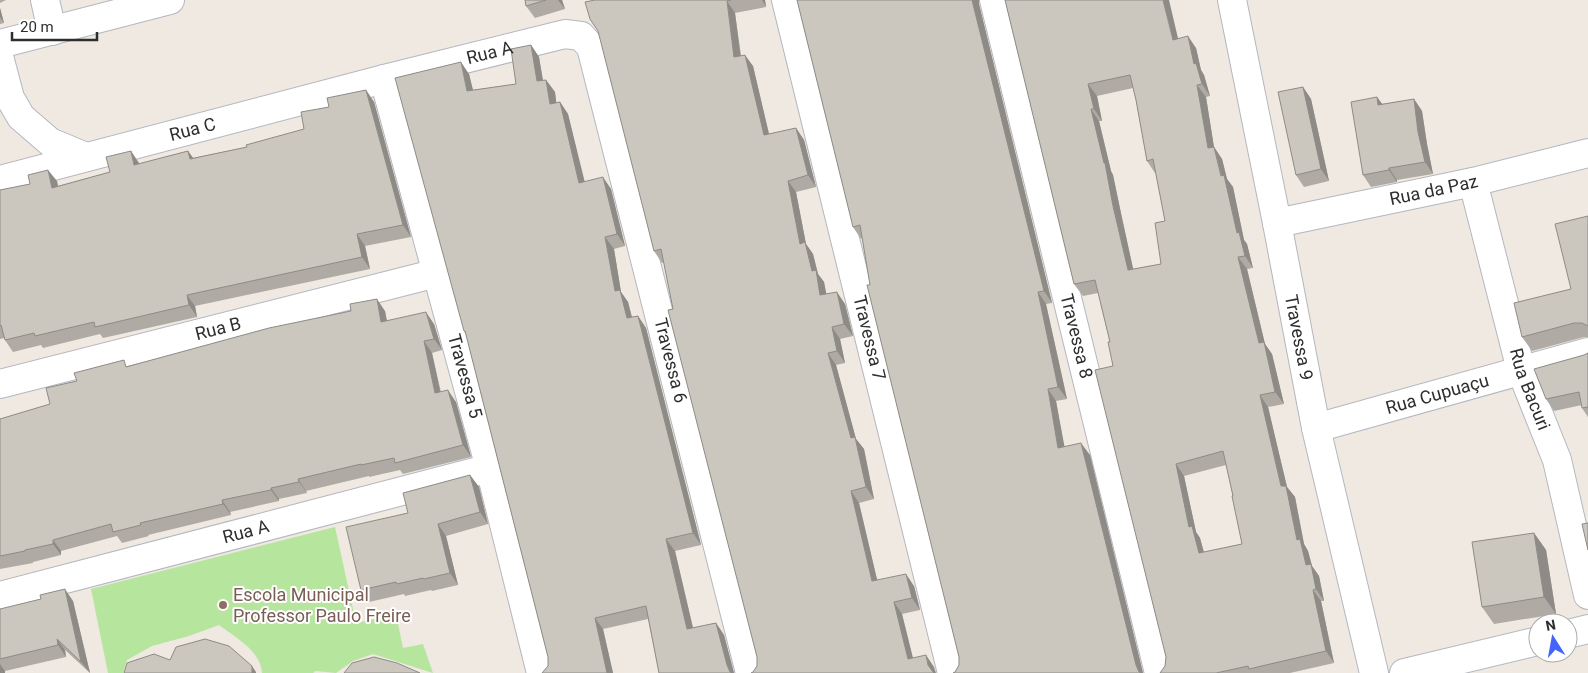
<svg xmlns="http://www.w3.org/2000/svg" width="1588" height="673" viewBox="0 0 1588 673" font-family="Roboto,sans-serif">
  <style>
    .green { fill: #b6e59e }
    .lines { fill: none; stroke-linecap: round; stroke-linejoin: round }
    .minor-casing { stroke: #b4b7c1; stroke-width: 30 }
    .minor { stroke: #fff; stroke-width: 28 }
    .wall { fill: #afaba4; fill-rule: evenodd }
    .shaded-wall { fill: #8e8b86 }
    .building { fill: #cbc7bf; stroke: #8e8b86; fill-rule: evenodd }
    .education-dot { fill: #8d6e63; stroke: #fff; stroke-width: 2 }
    .labels { text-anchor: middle; stroke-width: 4; stroke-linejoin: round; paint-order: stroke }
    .street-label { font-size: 18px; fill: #2e2e2e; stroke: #fff }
    .education-label { font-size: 18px; fill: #785e54; stroke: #fff; text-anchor: start }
  </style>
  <rect width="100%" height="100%" fill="#efe9e1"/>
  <!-- green -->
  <path class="green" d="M335 527 356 623 396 614 403 648 423 644 433 673 373 654 353 661 336 673 316 671 313 673H262C261 651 235 637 219 625L189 636 152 646 127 660 123 673H108L91 589Z"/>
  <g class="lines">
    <!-- minor casing -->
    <g class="minor-casing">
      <g id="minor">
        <path d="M45 0 52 31"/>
        <path id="s1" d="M786 0 952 673"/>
        <path id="s2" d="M994 0 1159 673"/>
        <path id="s3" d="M1232 0 1277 223 1316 428 1374 673"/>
        <path d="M0 44 170 0"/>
        <path d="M0 60 10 98 21 117 50 142 86 157"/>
        <path id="s4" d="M384 79 490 468 541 673"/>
        <path id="s5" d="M0 180 384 79 565 34 581 36 591 47 750 673"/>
        <path id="s6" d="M1473 182 1521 370 1557 460 1588 595"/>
        <path id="s7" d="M1277 223 1473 182 1588 153"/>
        <path id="s8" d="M0 384 437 273"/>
        <path id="s9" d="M1316 428 1588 352"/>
        <path id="s10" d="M0 596 490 468"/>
        <path d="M1568 634 1588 629"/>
        <path d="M1404 673 1538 641"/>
      </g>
    </g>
    <!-- minor -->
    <use href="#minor" class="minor"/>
  </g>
  <!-- wall -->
  <path class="wall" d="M0 0H6L0 3Z
    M525 0H562L565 9 535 18 526 6Z
    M595 0H765L766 7 735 13 741 55 753 66 769 134 796 128 804 140 816 187 796 192 806 244 813 254 818 274 824 282 826 294 845 304 853 336 840 339 845 363 836 365 856 439 864 449 874 499 859 503 877 580 914 586 920 610 902 614 913 658 934 667 753 672 757 666V657L673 309 664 262 662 263 654 251Z
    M797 0H979V4L1052 303 1046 304 1067 399 1056 401 1064 447 1090 455 1143 673H953L955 672 959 665V657L870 285 862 238 861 239 853 227Z
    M1005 0 1178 38 1196 48 1201 70 1204 75 1210 96 1206 97 1214 147 1222 159 1227 179 1233 187 1244 240 1247 244 1253 268 1247 269 1265 344 1272 354 1284 404 1268 407 1287 487 1295 497 1304 544 1308 551 1312 566 1319 576 1324 601H1321L1334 663 1290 673H1160L1165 666 1166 657 1113 366 1110 342 1098 293 1083 296 1074 284ZM1133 88 1136 100 1147 161 1155 173H1156L1165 221 1161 264 1133 269 1122 218 1113 175 1111 171 1099 121H1102L1097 96ZM1226 465 1233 496 1242 544 1204 552 1200 538 1196 532 1184 476Z
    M0 8 4 23 0 24Z
    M531 45 539 57 543 81 546 80 555 92 556 103 560 102 568 114 584 182 611 189 625 246 614 249 621 292 628 302 632 317 638 316 646 328 701 545 675 551 693 628 716 623 724 635 734 673H659L648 619 603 629 613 673H542L548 666V657L466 335 464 331 469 74 473 90 516 84Z
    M1303 87 1311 99 1329 181 1304 187 1296 175Z
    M366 90 374 102 411 237 365 246 370 269 195 306 197 317 103 338 100 334 43 348 41 345 13 352 5 340 4 338 0 339V190L30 184 57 181 58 186 110 172 131 151 139 164 188 151 193 158 247 147 304 129 329 107Z
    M1377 97 1382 104 1414 99 1422 111 1427 144 1433 174 1397 180V182L1371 187 1363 175Z
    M1588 216V337H1584L1532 351 1522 337 1571 289Z
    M385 311 387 321 434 324 442 350 432 353 441 392 456 402 471 457 403 474 400 470 369 477V476L306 491 307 493 279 499V501L230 512 231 515 148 535 149 536 122 543 117 536 61 551V555L33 562V563L0 569V419L50 404 77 381 128 366Z
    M1588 353V417L1582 408V405L1554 411 1546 399 1584 355Z
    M470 475 479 487 488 524 446 536 458 585 432 591 431 590 405 596 404 594 369 602 361 590 408 513Z
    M1534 533 1546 550 1556 614 1494 624 1482 607Z
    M73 601 90 673 65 650 66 657 5 671V673H0V609Z"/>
  <!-- shaded-wall -->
  <path class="shaded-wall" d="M558 0H562L565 9Z
    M762 0H765L766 7Z
    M972 0H979V4L1052 303 1044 291Z
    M1163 0H1169L1181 51 1173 40Z
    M727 1 735 13 742 68 734 57Z
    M0 8 4 23 0 17Z
    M1188 36 1196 48 1201 70 1204 75 1210 96 1202 84 1194 64Z
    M531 45 539 57 545 93 537 81Z
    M745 55 753 66 772 147 764 135Z
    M461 62 469 74 476 103 467 91Z
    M546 80 555 92 558 116 550 104Z
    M1088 84 1097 96 1102 121 1094 109Z
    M1197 85 1206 97 1216 160 1208 148Z
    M1303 87 1311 99 1329 181 1321 169Z
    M366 90 374 102 411 237 403 225Z
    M1377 97 1386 109 1378 105Z
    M1414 99 1422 111 1427 144 1433 174 1425 162 1418 132Z
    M560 102 568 114 588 195 579 183Z
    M1091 109 1099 121 1111 171 1113 175 1122 218 1136 282 1128 270Z
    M796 128 804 140 816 187 808 175Z
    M1214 147 1222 159 1227 179 1233 187 1244 240 1247 244 1253 268 1245 256 1237 233Z
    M131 151 139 163 142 177 134 165Z
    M188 151 196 162 190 159Z
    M1389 168 1397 180V182L1389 170Z
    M48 170 57 181 60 199 52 188Z
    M603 177 611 189 625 246 617 234Z
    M788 181 796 192 806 244 813 254 818 274 824 282 829 307 820 295 812 271 800 244Z
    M357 234 365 246 370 269 362 257Z
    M605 237 614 249 621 292 628 302 635 330 627 318 615 291Z
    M1238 257 1247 269 1265 344 1272 354 1284 404 1275 392 1259 343Z
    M837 292 845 304 853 336 844 324Z
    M1038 292 1046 304 1067 399 1058 387Z
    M187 295 195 306 197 317 189 305Z
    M377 299 385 311 389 333 381 322Z
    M426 312 434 324 442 350 434 339Z
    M638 316 646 328 701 545 693 533Z
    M832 327 840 339 845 363 837 351Z
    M424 341 432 353 443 405 435 393Z
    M828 353 836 365 856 439 864 449 874 499 866 487 851 438Z
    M1048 389 1056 401 1067 460 1058 448Z
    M448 390 456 402 471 457 463 445Z
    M1260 395 1268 407 1287 487 1295 497 1304 544 1308 551 1312 566 1319 576 1324 601 1316 589 1297 540 1281 486Z
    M1081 443 1090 455 1143 673H1140L1136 665Z
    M1176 464 1184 476 1196 532 1200 538 1207 565 1199 553 1189 527Z
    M470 475 479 487 488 524 480 512Z
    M298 479 306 491 307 493 299 482Z
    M271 488 279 499V501L271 490Z
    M851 491 859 503 880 592 872 581Z
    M222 500 230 512 231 515 223 504Z
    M438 524 446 536 458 585 450 573Z
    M1534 533 1546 550 1556 614 1544 597Z
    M666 539 675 551 696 641 687 629Z
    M53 540 61 551V555L53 544Z
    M906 574 914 586 920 610 912 598Z
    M65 589 73 601 90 673 81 662Z
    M1313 590 1321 601 1334 663 1326 651Z
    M894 602 902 614 916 671 908 659Z
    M595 618 603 629 613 673H607Z
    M716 623 724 635 734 673H731L727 665Z
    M57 639 65 650 66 657 58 645Z
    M926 655 934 667 936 673H933L928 665Z
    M0 664 5 671V673H0Z
    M252 666 256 672V673H252Z"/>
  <!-- building -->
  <path class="building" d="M525 0H546L526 6Z
    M595 0H731L727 1 734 57 745 55 764 135 796 128 808 175 788 181 800 244 805 242 812 271 816 270 820 295 837 292 844 324 832 327 837 351 828 353 851 438 855 437 866 487 851 491 872 581 906 574 912 598 894 602 908 659 926 655 928 665 933 672 934 673H751L753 672 757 666V657L668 310 673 309 661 249 654 251 598 31 590 19 585 2Z
    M797 0H972L1044 291 1038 292 1058 387 1048 389 1058 448 1081 443 1136 665 1139 672 1141 673H953L955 672 959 665V657L867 285H870L860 225 853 227Z
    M1005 0H1163L1173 40 1188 36 1194 64 1196 63 1202 84 1197 85 1208 148 1214 147 1221 176 1224 175 1237 233 1239 232 1245 256 1238 257 1259 343 1264 342 1275 392 1260 395 1281 486H1286L1297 540 1300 539 1306 565 1311 564 1316 589 1313 590 1326 651 1249 669 1248 666 1216 673H1160L1165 666 1166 657 1095 370 1113 366 1108 342H1110L1095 280 1074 284ZM1130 75 1136 100 1147 161 1153 159 1165 221 1155 223 1161 264 1128 270 1113 206 1105 163H1104L1091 109H1094L1088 84ZM1223 451 1233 496H1232L1242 544 1199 553 1192 526 1189 527 1176 464Z
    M531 45 537 81 546 80 550 104 560 102 579 183 603 177 617 234 605 237 615 291 620 290 627 318 638 316 693 533 666 539 687 629 716 623 727 665 730 672 733 673H659L646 606 595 618 607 673H542L548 666V657L465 331H464L395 78 461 62 467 91 516 84 511 49Z
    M1303 87 1321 169 1296 175 1278 92Z
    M366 90 403 225 357 234 362 257 187 295 189 305 95 327 94 322 35 336 34 333 5 340 1 325 0 326V190L30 184 28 175 48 170 52 188 110 172 106 157 131 151 134 165 188 151 190 159 247 147 246 145 304 129 301 112 329 107 327 98Z
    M1377 97 1378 105 1414 99 1418 132 1425 162 1389 168V170L1363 175 1351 102Z
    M1588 216V326L1582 323H1574L1522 337 1514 303 1571 289 1555 224Z
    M377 299 381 322 426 312 434 339 424 341 435 393 448 390 463 445 395 463 394 458 361 465V464L298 479 299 482 271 488V490L222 500 223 504 140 523 141 525 113 532 111 524 53 540V544L25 550V551L0 556V419L50 404 46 388 77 381 74 373 124 360 126 367 269 328 351 311 350 304Z
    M1588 353V407L1582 408 1579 392 1546 399 1534 369 1584 355Z
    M470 475 480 512 438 524 450 573 424 579 423 578 397 584 396 582 361 590 346 527 408 513 403 493Z
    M1588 523V550L1582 524Z
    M1534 533 1544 597 1482 607 1472 542Z
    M65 589 81 662 57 639 58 645 0 659V609L41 599 40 595Z
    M205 639 229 646 252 666V673H124L127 663 154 654 170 660 176 647Z
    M374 657 397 663 420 673H344L352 663Z"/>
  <!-- markers -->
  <circle class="education-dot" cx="223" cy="605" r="5"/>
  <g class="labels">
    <!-- street labels -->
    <g class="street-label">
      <text dy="6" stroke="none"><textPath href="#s5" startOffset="506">Rua A</textPath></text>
      <text dy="6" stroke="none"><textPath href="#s5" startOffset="199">Rua C</textPath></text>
      <text dy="6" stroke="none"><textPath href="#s7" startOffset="160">Rua da Paz</textPath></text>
      <text dy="6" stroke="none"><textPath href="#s8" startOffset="225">Rua B</textPath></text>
      <text dy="6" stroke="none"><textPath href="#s2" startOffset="346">Travessa 8</textPath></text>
      <text dy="6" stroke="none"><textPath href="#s3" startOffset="344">Travessa 9</textPath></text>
      <text dy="6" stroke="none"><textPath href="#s1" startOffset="348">Travessa 7</textPath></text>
      <text dy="6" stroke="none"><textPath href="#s5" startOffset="938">Travessa 6</textPath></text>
      <text dy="6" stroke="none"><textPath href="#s4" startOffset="308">Travessa 5</textPath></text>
      <text dy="6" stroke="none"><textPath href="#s6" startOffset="215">Rua Bacuri</textPath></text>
      <text dy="6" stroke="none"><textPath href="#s9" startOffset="126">Rua Cupuaçu</textPath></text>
      <text dy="6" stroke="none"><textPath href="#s10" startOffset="254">Rua A</textPath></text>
    </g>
    <!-- education labels -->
    <g class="education-label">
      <text x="233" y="601">Escola Municipal<tspan x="233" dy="21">Professor Paulo Freire</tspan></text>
    </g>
  </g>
  <!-- north arrow -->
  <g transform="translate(1553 638) rotate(349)"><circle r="24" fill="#ffffff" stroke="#ababab"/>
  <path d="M0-4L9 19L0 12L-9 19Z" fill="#4264fb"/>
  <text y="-8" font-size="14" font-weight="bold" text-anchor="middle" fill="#2e2e2e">N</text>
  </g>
  <!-- scale -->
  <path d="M12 32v8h85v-8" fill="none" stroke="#2e2e2e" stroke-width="2.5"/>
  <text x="20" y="32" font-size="15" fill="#2e2e2e" stroke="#ffffff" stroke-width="4" paint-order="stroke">20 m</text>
</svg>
